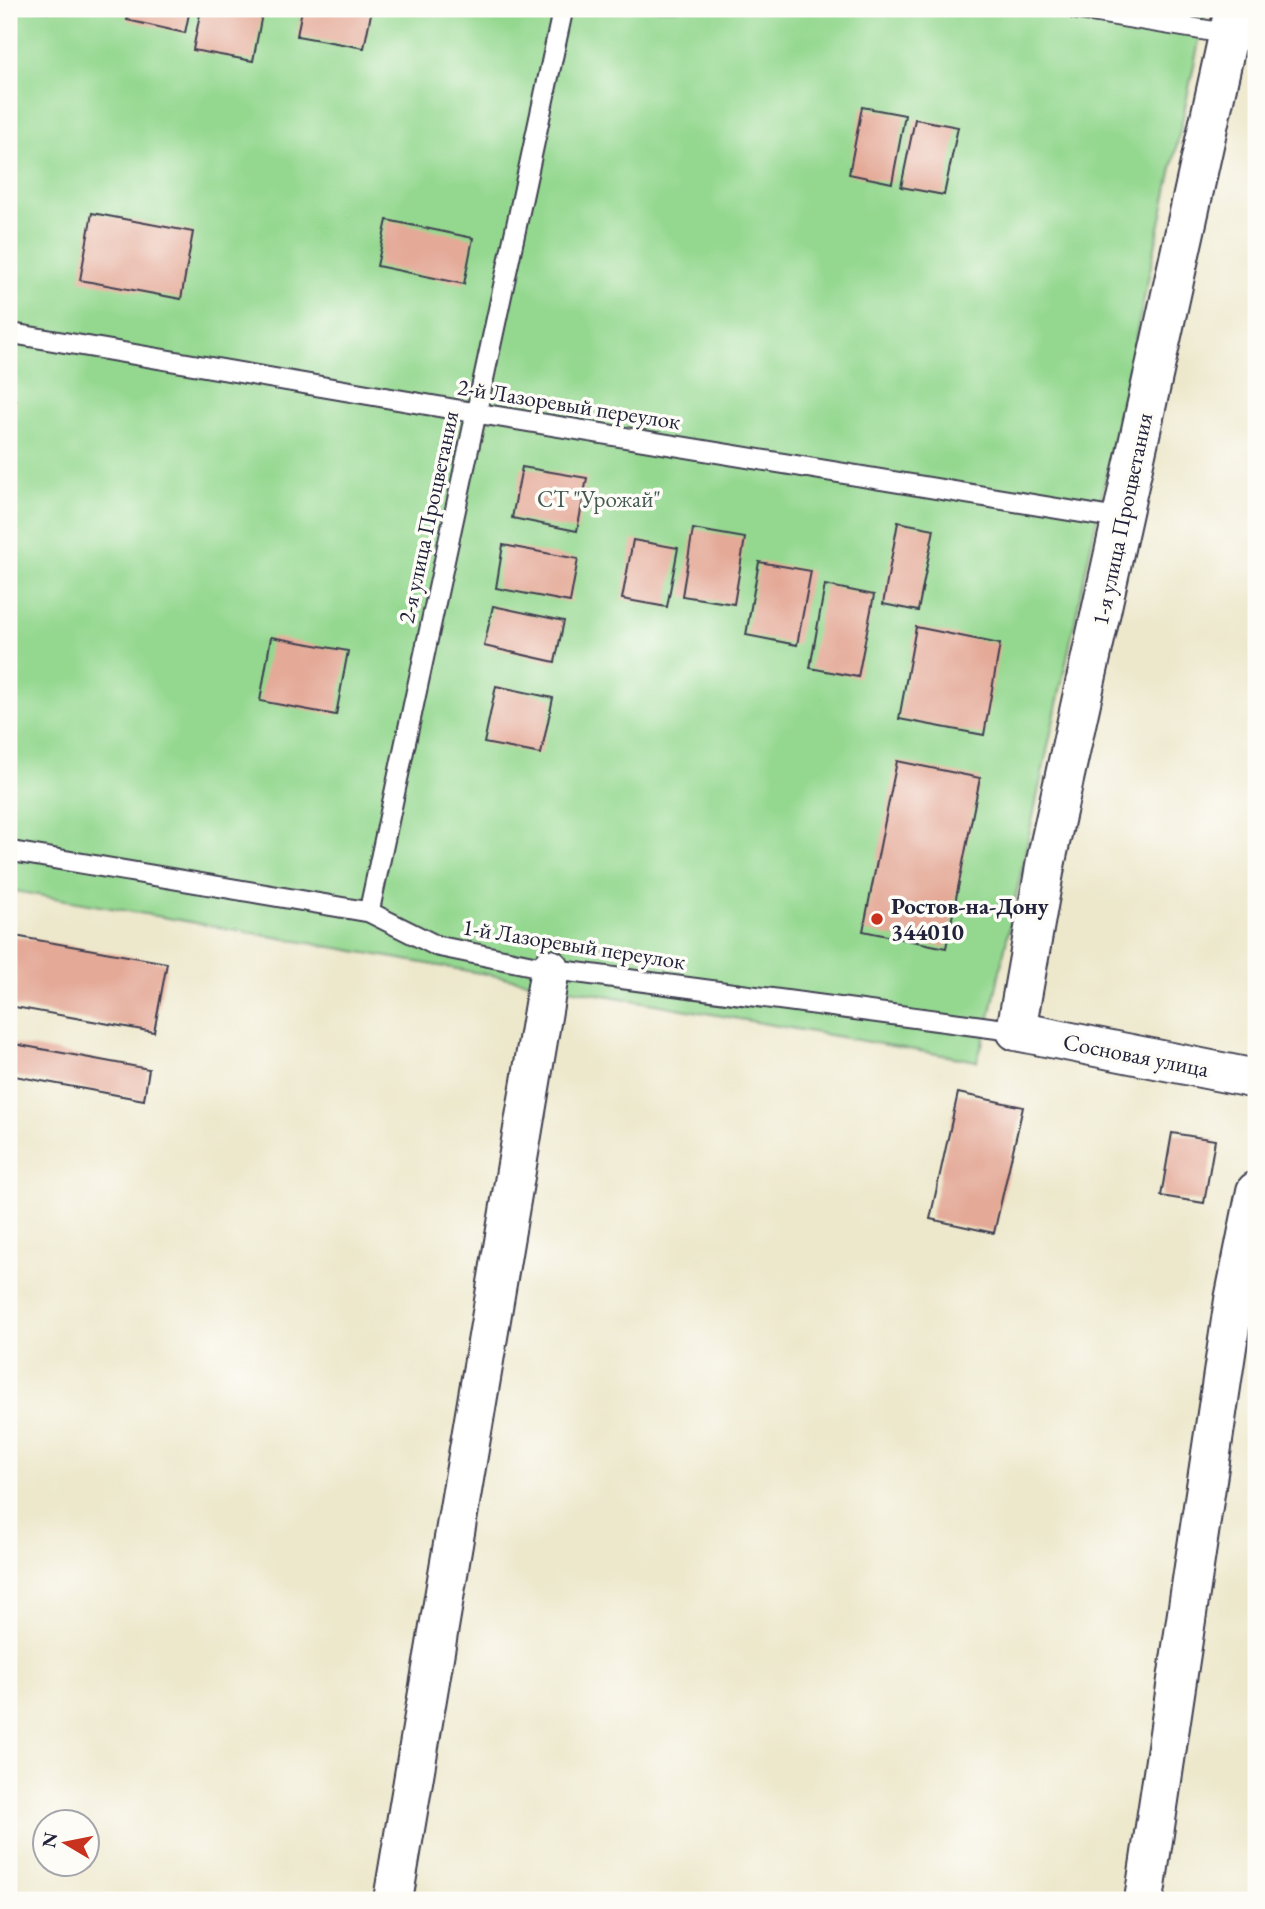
<svg xmlns="http://www.w3.org/2000/svg" width="1265" height="1909" viewBox="0 0 1265 1909" font-family="'EB Garamond',serif">
  <style>
    .green { fill: #94d890; stroke: #5b7d66; stroke-width: 2 }
    .building { fill: #e4a997 }
    .lines { fill: none; stroke-linecap: round; stroke-linejoin: round }
    .lane-casing { stroke: #404051; stroke-width: 23 }
    .street-casing { stroke: #404051; stroke-width: 42 }
    .lane { stroke: #fff; stroke-width: 19 }
    .street { stroke: #fff; stroke-width: 38 }
    .poi-dot { fill: #c8321e; stroke: #fdfcf7; stroke-width: 2.5 }
    .labels { text-anchor: middle; stroke-width: 7; stroke-linejoin: round; paint-order: stroke }
    .street-label { font-size: 23px; fill: #22223b; stroke: #fdfcf7 }
    .park-label { font-size: 23px; fill: #445954; stroke: #fdfcf7 }
    .poi-label { font-size: 23px; font-weight: bold; fill: #22223b; stroke: #fdfcf7; text-anchor: start }
  </style>
  <rect width="100%" height="100%" fill="#fdfcf7"/>
  <filter id="ink" filterUnits="userSpaceOnUse"><feTurbulence type="fractalNoise" baseFrequency=".0143" numOctaves="2"/><feDisplacementMap in="SourceGraphic" scale="14" xChannelSelector="R" yChannelSelector="G"/><feConvolveMatrix kernelMatrix="1 2 1 2 8 2 1 2 1" color-interpolation-filters="sRGB"/></filter>
  <filter id="wash" filterUnits="userSpaceOnUse"><feTurbulence type="fractalNoise" baseFrequency=".00686" numOctaves="4" result="noise"/><feDisplacementMap in="SourceGraphic" scale="28" xChannelSelector="R" yChannelSelector="G"/><feGaussianBlur stdDeviation="1.57" result="paint"/><feColorMatrix in="noise" values="0 0 0 0 0 0 0 0 0 0 0 0 0 0 0 0 0 1.4 0 .05"/><feComposite in="paint" operator="in"/></filter>
  <g filter="url(#wash)">
    <rect width="100%" height="100%" fill="#ede8cc"/>
    <!-- green -->
    <path class="green" d="M9 9H1206L989 1022 977 1061 9 890Z"/>
    <g id="blocks">
      <!-- building -->
      <path class="building" d="M130 9H190L185 33 127 20Z
        M201 9H263L253 61 193 50Z
        M302 9H372L364 48 297 36Z
        M862 107 905 115 892 183 849 174Z
        M915 119 958 127 944 195 901 187Z
        M92 213 193 232 181 299 80 280Z
        M387 220 473 238 464 284 377 266Z
        M9 398 16 400 10 426H9Z
        M522 467 587 478 577 531 512 518Z
        M898 522 934 529 918 611 883 604Z
        M693 529 745 538 734 604 682 596Z
        M633 540 678 548 667 607 622 599Z
        M503 545 578 559 570 602 496 588Z
        M759 562 811 571 797 645 746 635Z
        M825 585 874 595 858 677 810 668Z
        M493 606 564 621 555 662 484 646Z
        M916 627 1000 644 984 735 899 719Z
        M271 637 348 651 336 715 260 701Z
        M496 686 553 698 541 754 484 743Z
        M897 761 980 778 946 948 863 931Z
        M9 935 167 963 154 1032 9 1006Z
        M9 1043 149 1069 144 1100 9 1075Z
        M958 1093 1023 1107 994 1233 930 1219Z
        M1172 1133 1215 1140 1204 1203 1161 1196Z"/>
    </g>
  </g>
  <g filter="url(#ink)">
    <use href="#blocks" fill-opacity="0" stroke="#404051" stroke-width="2"/>
    <g class="lines">
      <!-- lane casing -->
      <g class="lane-casing">
        <path id="lane" d="M1076 9 1229 34
          M9 333 476 413 1121 519
          M9 851 369 912 437 946 550 969 1016 1031
          M369 912 563 9"/>
      </g>
      <!-- street casing -->
      <g class="street-casing">
        <path id="street" d="M1234 9 1046 861 1016 1031 1256 1079
          M393 1900 550 969
          M1144 1900 1234 1300 1256 1191"/>
      </g>
      <!-- lane -->
      <use href="#lane" class="lane"/>
      <!-- street -->
      <use href="#street" class="street"/>
    </g>
  </g>
  <!-- markers -->
  <circle class="poi-dot" cx="877" cy="919" r="7"/>
  <g class="labels">
    <!-- street labels -->
    <g class="street-label">
      <text transform="translate(569 404) rotate(9)" y="8">2-й Лазоревый переулок</text>
      <text transform="translate(428 517) rotate(-78)" y="8">2-я улица Процветания</text>
      <text transform="translate(1122 519) rotate(-78)" y="8">1-я улица Процветания</text>
      <text transform="translate(574 944) rotate(9)" y="8">1-й Лазоревый переулок</text>
      <text transform="translate(1136 1055) rotate(11)" y="8">Сосновая улица</text>
    </g>
    <!-- park labels -->
    <g class="park-label">
      <text x="599" y="507">СТ "Урожай"</text>
    </g>
    <!-- poi labels -->
    <g class="poi-label">
      <text x="891" y="914">Ростов-на-Дону<tspan x="891" dy="26">344010</tspan></text>
    </g>
  </g>
  <!-- margin -->
  <rect width="1265" height="1909" fill="none" stroke="#fdfcf7" stroke-width="35"/>
  <!-- north arrow -->
  <g transform="translate(66 1843) rotate(280)"><circle r="33" fill="#fdfcf7" stroke="#a5a5ac" stroke-width="2"/>
  <path d="M0-5L12 26L0 18L-12 26Z" fill="#c8321e"/>
  <text y="-10" font-size="19" font-weight="bold" text-anchor="middle" fill="#22223b">N</text>
  </g>
</svg>
